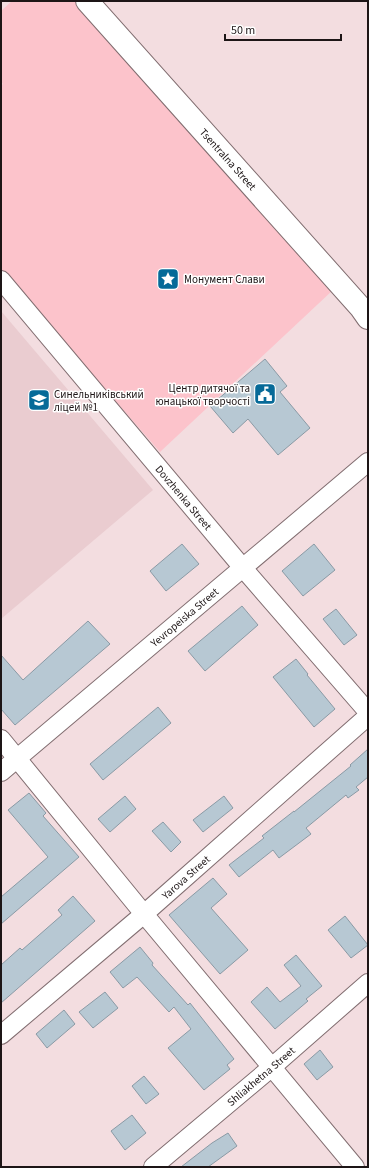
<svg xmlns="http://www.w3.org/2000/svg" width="369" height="1168" viewBox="0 0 369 1168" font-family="'Source Sans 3',sans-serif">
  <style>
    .built { fill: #eaccd0 }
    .green { fill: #fcc3cb }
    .building { fill: #b7c8d3; stroke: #8a9aa5 }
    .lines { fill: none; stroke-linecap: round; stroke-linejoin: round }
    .minor-casing { stroke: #816d70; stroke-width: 20 }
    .secondary-casing { stroke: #816d70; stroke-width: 24 }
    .minor { stroke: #fff; stroke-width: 18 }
    .secondary { stroke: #fff; stroke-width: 22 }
    .labels { text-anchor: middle; stroke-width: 3; stroke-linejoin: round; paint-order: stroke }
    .street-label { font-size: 11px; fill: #1d1516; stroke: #fff }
    .poi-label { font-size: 11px; fill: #1d1516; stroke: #fff; text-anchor: start }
  </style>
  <rect width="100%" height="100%" fill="#f3dde0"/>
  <!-- built -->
  <path class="built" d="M1 311 153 490 1 619Z"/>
  <!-- green -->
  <path class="green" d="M12 1H80L333 290 160 452 1 270V85L3 84 1 82V11Z"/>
  <!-- building -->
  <path class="building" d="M265 359 287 386 280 392 310 428 278 455 248 419 233 433 210 406Z
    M182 544 199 564 166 591 150 571Z
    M314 544 335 570 303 596 282 571Z
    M242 606 258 625 205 671 188 651Z
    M336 609 357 635 344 645 323 619Z
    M88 621 110 644 15 725 1 709V655L23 680Z
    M296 659 308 674 307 675 335 709 314 727 273 677Z
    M158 707 171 723 103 780 90 764Z
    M368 749V777L356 787 359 790 348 798 346 795 306 828 311 834 279 858 273 850 239 877 229 865 264 838 262 836 294 811V812L351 766 350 765Z
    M29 793 46 813 43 816 79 857 1 924V897L48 857 8 810Z
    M125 796 136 809 110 832 98 819Z
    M224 796 233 808 203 832 193 820Z
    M163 822 181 842 171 852 152 831Z
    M213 878 227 894 211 908 248 950 220 974 169 915Z
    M73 896 95 921 1 1003V965L20 948 22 950 62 915 58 910Z
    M345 916 368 945 351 958 328 930Z
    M140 947 153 963 152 965 188 1005 190 1003 234 1059 227 1065 230 1069 204 1090 168 1048 191 1029 174 1007 169 1012 137 977 123 988 110 972Z
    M296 955 322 986 306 999 308 1001 275 1029 251 1002 267 987 280 1002 301 986 284 965Z
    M105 992 118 1008 93 1028 79 1012Z
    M64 1010 75 1024 47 1048 36 1034Z
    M320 1050 333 1067 317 1080 304 1064Z
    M144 1076 159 1094 146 1104 132 1086Z
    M132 1115 146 1133 125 1150 111 1131Z
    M228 1133 237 1146 208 1167H181L212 1143Z"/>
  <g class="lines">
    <!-- minor casing -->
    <g class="minor-casing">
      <g id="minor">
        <path id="s1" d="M1 280 243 568 368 712"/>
        <path d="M1 739 144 914 355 1167"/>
        <path id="s2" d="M1 772 368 462"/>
        <path id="s3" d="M1 1035 144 914 368 716"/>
        <path id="s4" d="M153 1167 272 1067 368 983"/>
      </g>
    </g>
    <!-- secondary casing -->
    <g class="secondary-casing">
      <g id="secondary">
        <path id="s5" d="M87 1 361 308 368 318"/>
      </g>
    </g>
    <!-- minor -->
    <use href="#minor" class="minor"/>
    <!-- secondary -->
    <use href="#secondary" class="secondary"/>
  </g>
  <!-- icons -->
  <defs>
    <g id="sight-square" transform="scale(1.15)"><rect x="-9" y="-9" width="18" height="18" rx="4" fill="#066a98" stroke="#fff"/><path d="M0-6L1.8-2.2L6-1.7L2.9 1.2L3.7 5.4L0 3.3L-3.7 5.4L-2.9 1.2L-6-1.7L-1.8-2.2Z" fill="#fff"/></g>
    <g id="civic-square" transform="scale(1.15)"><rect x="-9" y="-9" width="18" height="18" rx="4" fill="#066a98" stroke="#fff"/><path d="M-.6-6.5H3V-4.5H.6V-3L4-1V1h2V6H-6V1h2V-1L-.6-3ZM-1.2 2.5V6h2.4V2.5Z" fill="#fff"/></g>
    <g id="school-square" transform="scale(1.15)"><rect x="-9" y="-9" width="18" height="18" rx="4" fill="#066a98" stroke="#fff"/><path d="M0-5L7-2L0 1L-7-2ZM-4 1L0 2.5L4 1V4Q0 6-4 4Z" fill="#fff"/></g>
  </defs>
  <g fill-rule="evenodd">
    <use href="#sight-square" x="168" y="279"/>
    <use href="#civic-square" x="265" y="394"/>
    <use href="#school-square" x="39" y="400"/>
  </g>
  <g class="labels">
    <!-- street labels -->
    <g class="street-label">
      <text dy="4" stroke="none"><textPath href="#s5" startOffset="212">Tsentralna Street</textPath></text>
      <text dy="4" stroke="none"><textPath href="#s1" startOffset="284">Dovzhenka Street</textPath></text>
      <text dy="4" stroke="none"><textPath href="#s2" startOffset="240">Yevropeiska Street</textPath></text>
      <text dy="4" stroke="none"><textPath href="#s3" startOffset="243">Yarova Street</textPath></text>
      <text dy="4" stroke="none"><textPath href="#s4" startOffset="141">Shliakhetna Street</textPath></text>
    </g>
    <!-- poi labels -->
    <g class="poi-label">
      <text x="184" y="283">Монумент Слави</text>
      <text x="250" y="392" text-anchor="end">Центр дитячої та<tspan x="250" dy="13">юнацької творчості</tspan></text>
      <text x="54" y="398">Синельниківський<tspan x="54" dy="13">ліцей №1</tspan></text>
    </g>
  </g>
  <!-- border -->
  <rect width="369" height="1168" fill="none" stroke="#1d1516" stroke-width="4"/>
  <!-- scale -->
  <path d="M225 34v6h116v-6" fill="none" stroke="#1d1516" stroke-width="2"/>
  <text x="231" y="34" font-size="12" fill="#1d1516" stroke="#ffffff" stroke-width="3" paint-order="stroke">50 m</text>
</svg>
